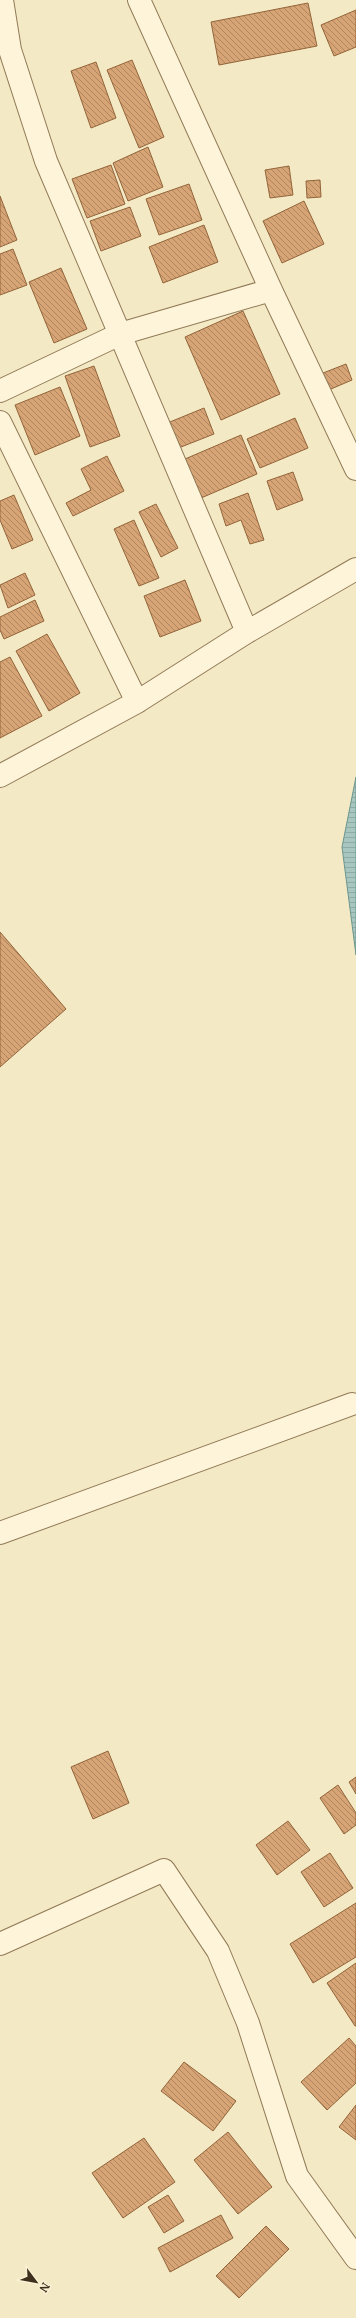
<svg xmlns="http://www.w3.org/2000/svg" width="356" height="2318" viewBox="0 0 356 2318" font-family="Merriweather,serif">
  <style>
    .water { fill: url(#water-rules); stroke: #6b968e }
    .building { fill: url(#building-back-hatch); stroke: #93643a }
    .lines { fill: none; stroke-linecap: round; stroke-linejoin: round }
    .street-casing { stroke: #917a57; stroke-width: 24 }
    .street { stroke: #fdf4d9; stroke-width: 22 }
  </style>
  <defs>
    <pattern id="water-rules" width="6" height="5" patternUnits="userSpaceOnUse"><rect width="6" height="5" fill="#a6c6bf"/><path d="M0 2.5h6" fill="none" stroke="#90aaa4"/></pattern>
    <pattern id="building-back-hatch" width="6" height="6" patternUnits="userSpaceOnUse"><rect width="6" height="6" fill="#d6a475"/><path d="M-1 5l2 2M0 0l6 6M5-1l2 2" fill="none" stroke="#af865f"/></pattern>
  </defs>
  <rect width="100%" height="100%" fill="#f3e9c4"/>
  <!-- water -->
  <path class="water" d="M356 777V955L342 847Z"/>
  <!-- building -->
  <path class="building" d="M308 3 317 46 219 65 211 22Z
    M356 10V47L334 56 321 25Z
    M132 60 164 137 139 148 107 70Z
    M96 62 116 118 91 128 71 71Z
    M148 147 163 187 128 201 113 163Z
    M111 165 125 204 87 218 72 179Z
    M289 166 293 195 270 198 265 170Z
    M320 180 321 197 307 198 306 181Z
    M189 184 202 220 159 235 146 199Z
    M0 196 17 240 0 247Z
    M304 201 324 244 282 263 263 221Z
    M130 207 141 236 101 251 90 221Z
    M204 225 218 262 163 283 149 247Z
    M13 249 27 285 0 295V254Z
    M61 268 87 329 54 343 29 282Z
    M243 311 280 394 221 420 185 337Z
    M346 364 352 380 324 392 318 375Z
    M94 366 120 436 90 447 65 376Z
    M60 387 80 436 35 455 15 405Z
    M204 408 214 434 176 449 165 424Z
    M295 418 308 448 260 468 247 439Z
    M241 435 257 474 201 498 185 459Z
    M107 456 124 491 73 516 66 503 91 490 81 469Z
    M293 472 303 500 277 510 267 481Z
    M248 493 264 540 250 544 241 520 226 526 219 504Z
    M14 495 33 540 12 549 0 520V501Z
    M156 504 178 548 161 557 139 512Z
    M134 520 159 578 139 586 114 529Z
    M25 573 35 595 8 608 0 585Z
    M185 580 201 621 160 637 144 596Z
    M35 600 44 621 4 639 0 630V617Z
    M47 634 80 693 49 711 16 651Z
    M10 657 42 716 0 738V662Z
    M0 932 66 1009 0 1067Z
    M108 1751 129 1803 93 1819 71 1767Z
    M356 1777V1794L349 1782Z
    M338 1785 356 1813V1825L344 1834 320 1798Z
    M288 1821 310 1850 277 1875 256 1845Z
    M330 1853 353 1888 324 1907 301 1872Z
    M356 1903V1957L313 1983 290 1944Z
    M356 1963V2026H355L327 1983Z
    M349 2038 356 2046V2083L327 2110 301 2082Z
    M184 2062 236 2101 213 2131 161 2091Z
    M356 2105V2140L339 2127Z
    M228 2132 272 2187 238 2214 194 2160Z
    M144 2138 175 2182 123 2218 92 2173Z
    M168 2195 184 2221 164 2233 148 2207Z
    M221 2215 233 2238 170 2272 158 2248Z
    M266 2226 289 2249 239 2298 216 2276Z"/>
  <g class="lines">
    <!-- street casing -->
    <g class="street-casing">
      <path id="street" d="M2 0 10 50 46 161 247 632
        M139 0 271 290 356 469
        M0 391 120 334 271 290
        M0 422 137 702
        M0 776 137 702 247 632 356 569
        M0 1533 352 1404
        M0 1944 164 1870 218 1951 248 2023 297 2176 356 2258"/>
    </g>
    <!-- street -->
    <use href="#street" class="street"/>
  </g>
  <!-- north arrow -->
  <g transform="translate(36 2282) rotate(122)" stroke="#faf2d4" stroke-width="3" paint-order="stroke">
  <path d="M0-3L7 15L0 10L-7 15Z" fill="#3f301d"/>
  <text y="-6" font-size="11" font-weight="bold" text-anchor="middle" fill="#3f301d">N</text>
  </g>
</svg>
